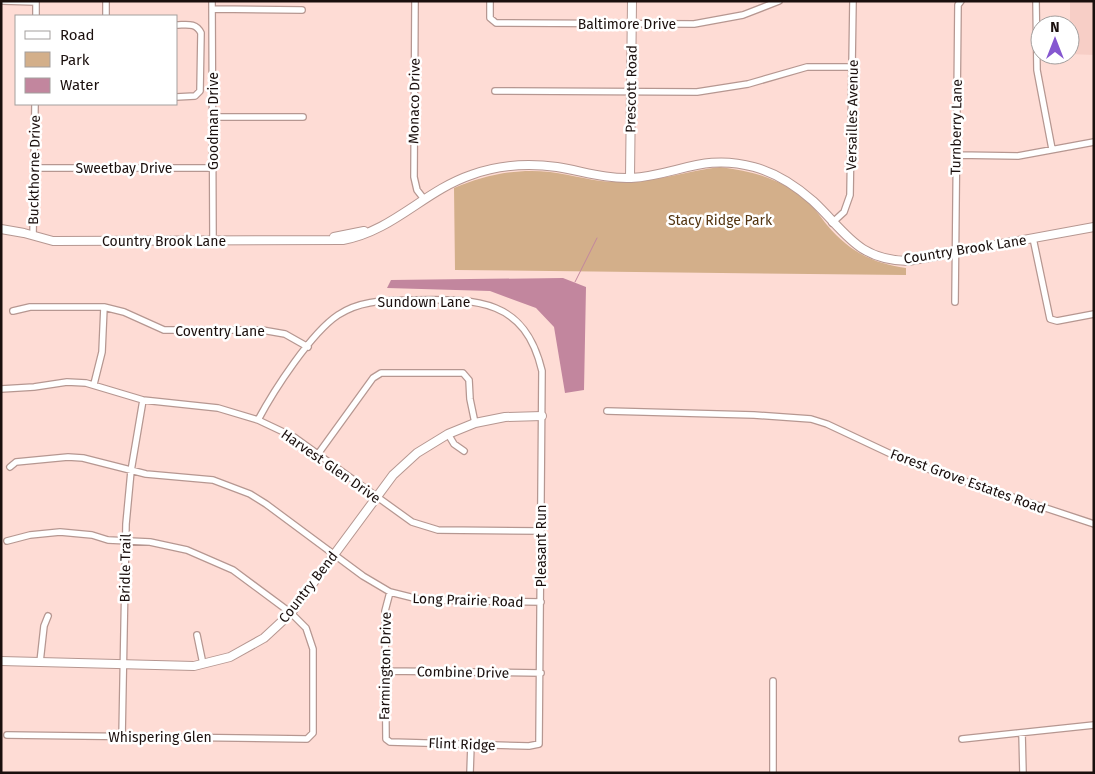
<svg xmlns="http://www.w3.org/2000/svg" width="1095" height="774" viewBox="0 0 1095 774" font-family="'Fira Sans',sans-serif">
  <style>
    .built { fill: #f7cec6 }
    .green { fill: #d3af8a }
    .water { fill: #c2869e }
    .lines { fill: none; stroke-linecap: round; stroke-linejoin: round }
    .stream { stroke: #c2869e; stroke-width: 1 }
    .minor-casing { stroke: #b69791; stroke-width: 8 }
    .tertiary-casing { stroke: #b69791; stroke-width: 10 }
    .minor { stroke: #fff; stroke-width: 5.5 }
    .tertiary { stroke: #fff; stroke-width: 8 }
    .labels { text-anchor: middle; stroke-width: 5; stroke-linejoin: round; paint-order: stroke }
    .street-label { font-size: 14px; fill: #1a0f0d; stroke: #fff }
    .park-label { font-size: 14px; fill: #533511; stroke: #fff }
  </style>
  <rect width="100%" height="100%" fill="#fedcd5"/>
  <!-- built -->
  <path class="built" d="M1070 1H1094V55L1070 54Z"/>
  <!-- green -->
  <path class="green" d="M720 167C752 171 779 178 805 199 814 207 820 216 827 225 850 252 872 263 906 268V275L455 270 454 188C484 175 517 168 550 172 574 175 598 183 622 182 656 182 687 171 720 167Z"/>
  <!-- water -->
  <path class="water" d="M563 278 586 287 584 390 565 393 554 327 536 308 490 291 387 288 391 280Z"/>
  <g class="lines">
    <!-- stream -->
    <path class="stream" d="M575 282 597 238"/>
    <!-- minor casing -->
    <g class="minor-casing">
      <path id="minor" d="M3 1 36 2
        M212 1 213 240
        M415 1 414 177 417 190 424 199
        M490 1V18L496 23 694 24 743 15 779 1
        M1036 1 1037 70 1052 149
        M212 9 302 10
        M36 16V1
        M106 16V1
        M176 25C186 25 196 22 201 33L200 91 195 96 176 97
        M495 91 697 92 748 84 807 67H852
        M213 117H303
        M956 155 1018 156 1094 142
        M34 168H213
        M832 223 844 212 850 195 853 1
        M33 236 35 104
        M1033 238 1050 319 1057 321 1094 314
        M955 302 958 5 961 1
        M13 311 30 307H104L124 312 164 330H262L285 334 308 347
        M94 384 102 352 104 307
        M1 389 34 387 67 382 86 383 143 400 218 408 258 420 294 437 412 522 438 530 541 531
        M607 411 754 415 811 419 827 424 910 463 1094 524
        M258 420C274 390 311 333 338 315 362 299 388 301 415 300 478 299 525 299 542 371L539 744 529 746 390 742 386 739 385 611 390 592
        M448 434 454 444 464 451
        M318 454 373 378 381 373H463L469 380 470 399 475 423
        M10 467 16 462 68 457 83 458 146 474 213 480 250 494 266 504 363 576 390 592 422 600 541 602
        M7 541 30 535 60 532 92 535 108 540 150 542 187 550 233 570 291 613 306 628 313 649V733L307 739 7 735
        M197 635 203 664
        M40 662 44 626 48 616
        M385 671 541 673
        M773 681V773
        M1022 733 1023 773
        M122 737 126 524 131 471 143 400
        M962 739 1094 725
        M470 773 471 745"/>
    </g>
    <!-- tertiary casing -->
    <g class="tertiary-casing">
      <path id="tertiary" d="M630 178 632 1
        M1 229 24 233 53 241 343 240C393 231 424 191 471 175 498 165 527 163 557 167 582 171 606 179 631 178 678 175 703 153 754 167 776 173 796 186 813 201 846 232 857 260 908 261L1094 227
        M334 237 364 231
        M1 661 194 666 230 657 264 638 291 613 393 475 417 453 448 434 475 423 505 417 542 416"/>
    </g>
    <!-- minor -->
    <use href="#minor" class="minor"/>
    <!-- tertiary -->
    <use href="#tertiary" class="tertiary"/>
  </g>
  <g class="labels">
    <!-- street labels -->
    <g class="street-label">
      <text x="627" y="29">Baltimore Drive</text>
      <text transform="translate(631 89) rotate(-89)" y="5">Prescott Road</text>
      <text transform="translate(414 101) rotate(-89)" y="5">Monaco Drive</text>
      <text transform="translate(852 115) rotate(-89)" y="5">Versailles Avenue</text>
      <text transform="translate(213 121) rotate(-90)" y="5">Goodman Drive</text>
      <text transform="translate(956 127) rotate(-89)" y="5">Turnberry Lane</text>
      <text x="124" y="173">Sweetbay Drive</text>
      <text transform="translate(34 170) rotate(-89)" y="5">Buckthorne Drive</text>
      <text x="164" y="246">Country Brook Lane</text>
      <text transform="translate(965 249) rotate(-9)" y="5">Country Brook Lane</text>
      <text x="424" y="307">Sundown Lane</text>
      <text x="220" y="336">Coventry Lane</text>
      <text transform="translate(331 466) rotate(35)" y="5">Harvest Glen Drive</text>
      <text transform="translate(968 481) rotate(20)" y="5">Forest Grove Estates Road</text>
      <text transform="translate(541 546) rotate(-90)" y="5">Pleasant Run</text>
      <text transform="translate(125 568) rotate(-89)" y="5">Bridle Trail</text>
      <text transform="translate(308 587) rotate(-52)" y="5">Country Bend</text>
      <text transform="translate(468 600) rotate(2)" y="5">Long Prairie Road</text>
      <text transform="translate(385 666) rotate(-89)" y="5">Farmington Drive</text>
      <text transform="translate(463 672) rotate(1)" y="5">Combine Drive</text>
      <text x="160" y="742">Whispering Glen</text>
      <text transform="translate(462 744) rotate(2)" y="5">Flint Ridge</text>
    </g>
    <!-- park labels -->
    <g class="park-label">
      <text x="720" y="225">Stacy Ridge Park</text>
    </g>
  </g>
  <!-- border -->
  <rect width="1095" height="774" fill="none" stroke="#1a0f0d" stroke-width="5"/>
  <!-- legend -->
  <rect x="15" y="15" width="162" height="90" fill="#ffffff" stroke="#a39f9e"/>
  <rect x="25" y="31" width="25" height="8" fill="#ffffff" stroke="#a39f9e"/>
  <text x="60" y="40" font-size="15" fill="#1a0f0d">Road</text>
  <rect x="25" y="52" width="25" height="15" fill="#d3af8a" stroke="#a39f9e"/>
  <text x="60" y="65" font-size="15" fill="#1a0f0d">Park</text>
  <rect x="25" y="78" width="25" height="15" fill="#c2869e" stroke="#a39f9e"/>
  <text x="60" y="90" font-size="15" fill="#1a0f0d">Water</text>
  <!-- north arrow -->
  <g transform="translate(1055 40)"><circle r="24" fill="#ffffff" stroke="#a39f9e"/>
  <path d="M0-4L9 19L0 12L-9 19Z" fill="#8557d0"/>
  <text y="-8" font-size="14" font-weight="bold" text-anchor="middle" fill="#1a0f0d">N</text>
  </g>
</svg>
